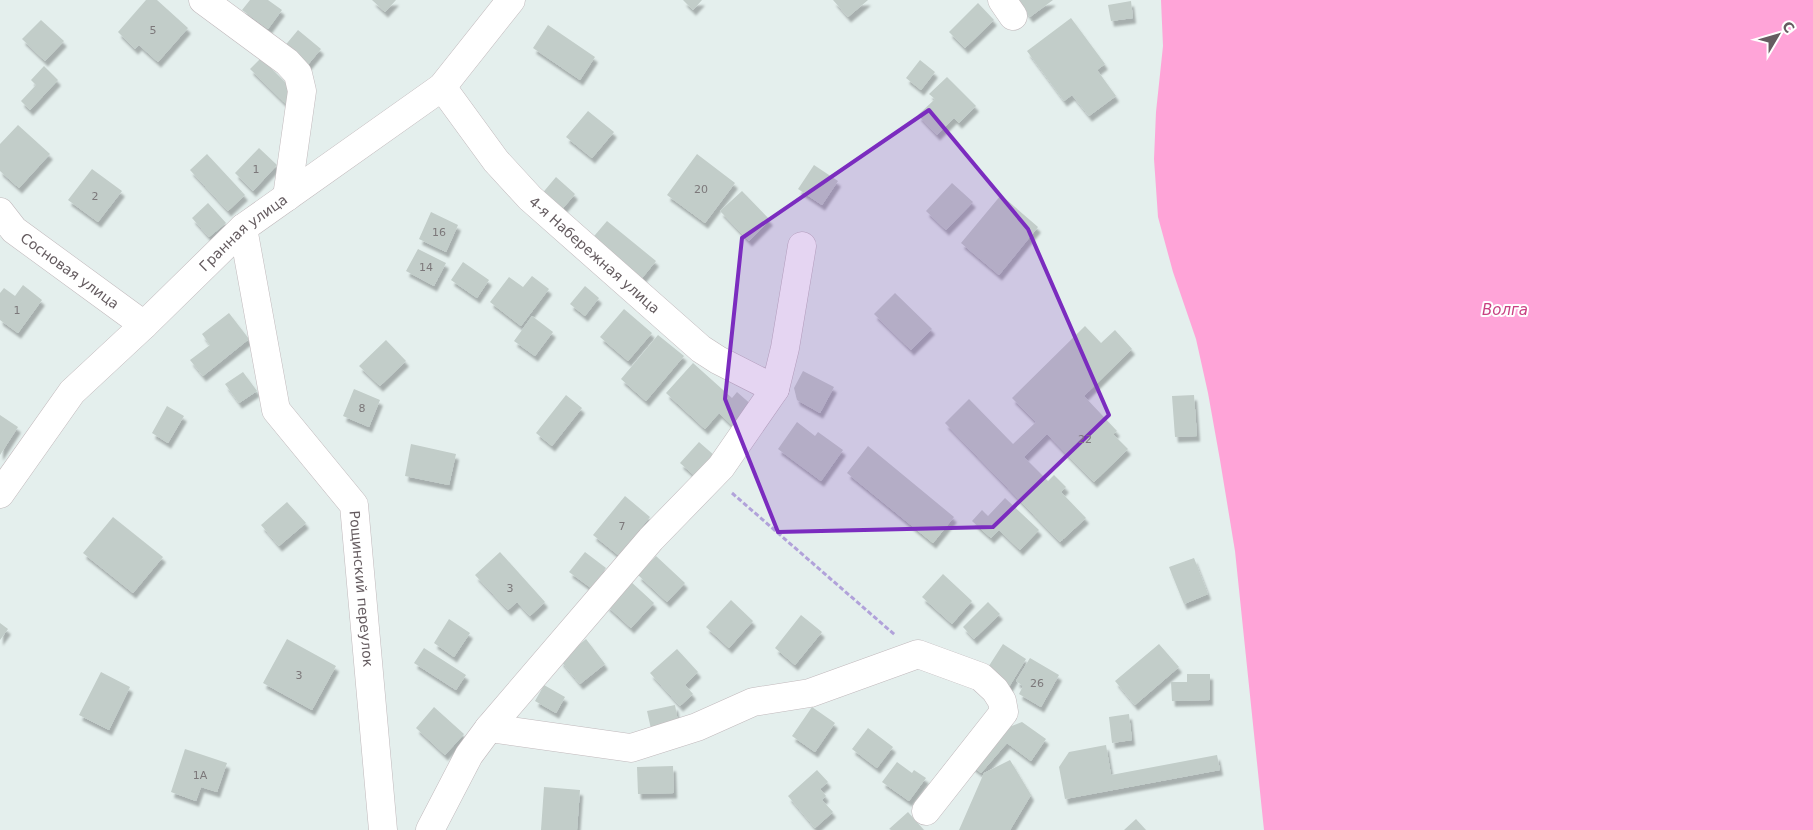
<svg xmlns="http://www.w3.org/2000/svg" width="1813" height="830" viewBox="0 0 1813 830" font-family="'DejaVu Sans',sans-serif">
  <style>
    .water { fill: #ffa4d8 }
    .building { fill: #c2cdc9; filter: url(#shadow) }
    .lines { fill: none; stroke-linecap: round; stroke-linejoin: round }
    .street-casing { stroke: #c1b9bc; stroke-width: 29 }
    .secondary-casing { stroke: #c1b8bb; stroke-width: 29 }
    .path { stroke: #b1a2da; stroke-width: 3; stroke-dasharray: 5 2.5; stroke-linecap: butt }
    .street { stroke: #fff; stroke-width: 28 }
    .secondary { stroke: #fff; stroke-width: 28 }
    .marked { fill: #7b2cbf; fill-opacity: 0.2; stroke: #7b2cbf; stroke-width: 4; stroke-linejoin: round }
    .labels { text-anchor: middle; stroke-width: 4; stroke-linejoin: round; paint-order: stroke }
    .number-label { font-size: 11px; fill: #7c787a }
    .street-label { font-size: 14px; fill: #655c60; stroke: #fff }
    .water-label { font-size: 15px; font-style: italic; fill: #c84183; stroke: #fff }
  </style>
  <defs>
    <filter id="shadow"><feDropShadow dx="3" dy="5.5" stdDeviation="1" flood-color="#0004"/></filter>
  </defs>
  <rect width="100%" height="100%" fill="#e4efed"/>
  <!-- water -->
  <path class="water" d="M1161 0H1813V830H1264L1235 551 1220 460 1208 393 1196 339 1173 272 1158 217 1154 159 1156 112 1163 46Z"/>
  <!-- building -->
  <path class="building" d="M146 0H157L188 28 158 62 139 45 135 49 118 32Z
    M250 0H268L282 10 268 29 242 10Z
    M372 0H396L385 12Z
    M683 0H702L693 10Z
    M833 0H868L848 17Z
    M1017 0H1053L1030 17Z
    M1131 1 1133 18 1111 21 1108 5Z
    M978 3 994 20 965 48 949 32Z
    M1071 18 1105 64 1097 70 1116 96 1089 116 1072 95 1064 101 1027 51Z
    M41 20 64 41 45 61 22 39Z
    M548 25 595 57 580 80 533 48Z
    M298 30 321 49 306 67 283 48Z
    M261 58 292 89 290 108 250 69Z
    M920 60 935 72 921 90 906 78Z
    M44 66 58 80 30 110 21 101 36 85 31 80Z
    M947 77 976 106 959 123 954 118 937 135 918 115 935 99 929 94Z
    M588 111 614 132 592 158 566 137Z
    M18 125 50 154 19 188 0 171V144Z
    M259 148 277 165 253 191 235 173Z
    M207 154 245 195 228 211 190 170Z
    M697 154 735 183 705 223 667 195Z
    M814 165 838 181 822 205 798 189Z
    M92 169 122 191 98 222 68 200Z
    M556 177 575 194 559 213 540 196Z
    M952 183 973 202 946 230 926 211Z
    M742 191 770 220 749 241 720 211Z
    M1001 195 1038 227 999 275 961 243Z
    M208 203 226 223 209 237 192 218Z
    M431 212 458 225 446 252 419 239Z
    M607 221 656 261 638 283 589 242Z
    M418 249 446 263 434 286 406 271Z
    M463 262 489 280 477 298 451 280Z
    M532 276 549 289 521 326 490 302 509 277 523 287Z
    M23 285 42 300 18 333 0 320V293L4 288 15 296Z
    M585 286 599 298 585 316 570 304Z
    M895 293 932 329 911 350 874 314Z
    M624 309 652 333 628 361 600 337Z
    M229 313 249 339 203 376 190 360 210 345 202 334Z
    M532 316 553 332 535 356 514 341Z
    M1085 326 1101 343 1115 330 1132 349 1084 396 1117 431 1113 434 1128 449 1094 482 1047 434 1024 457 1048 481 1054 475 1066 487 1061 492 1086 518 1060 542 945 423 969 399 1013 444 1036 422 1012 398Z
    M658 335 684 356 646 401 621 379Z
    M386 340 406 361 380 386 359 366Z
    M693 363 732 398 737 392 754 407 735 428 719 413 705 429 666 393Z
    M803 371 834 387 820 413 797 400 794 388Z
    M243 372 257 391 239 403 225 384Z
    M354 389 380 400 369 427 343 416Z
    M566 395 582 408 552 446 536 433Z
    M1194 395 1197 436 1175 437 1172 396Z
    M167 406 184 416 168 443 152 433Z
    M0 415 18 427 0 455Z
    M797 422 815 436 818 432 843 450 821 481 778 449Z
    M699 442 715 456 696 477 680 463Z
    M411 444 456 454 449 485 405 476Z
    M868 446 954 517 933 543 847 473Z
    M625 496 650 517 618 555 593 535Z
    M1005 498 1039 530 1020 550 999 530 991 538 972 521 982 510 988 516Z
    M287 502 306 523 279 546 261 525Z
    M113 517 163 557 133 593 83 553Z
    M500 552 545 602 530 616 517 602 508 610 475 575Z
    M585 552 606 568 591 588 569 572Z
    M656 556 685 583 667 602 638 575Z
    M1194 558 1208 594 1184 604 1169 567Z
    M943 574 972 601 952 624 922 597Z
    M629 580 654 603 631 628 606 605Z
    M731 600 753 621 729 648 706 627Z
    M988 602 1000 614 974 639 963 627Z
    M801 615 822 632 795 665 775 648Z
    M449 619 470 633 454 657 434 643Z
    M0 623 8 629 0 640Z
    M287 639 336 666 312 710 263 683Z
    M586 639 605 664 580 684 560 660Z
    M1003 644 1026 659 1009 687 985 672Z
    M1159 644 1179 667 1135 705 1115 681Z
    M424 648 466 675 456 690 414 663Z
    M677 649 698 672 685 685 693 694 680 706 650 673Z
    M1030 658 1059 675 1041 707 1019 694 1023 686 1016 681Z
    M101 672 130 687 109 730 79 715Z
    M1187 674H1210V700L1172 701 1171 682H1187Z
    M544 685 565 697 556 713 535 701Z
    M675 705 679 727 652 733 647 711Z
    M434 707 464 734 445 755 416 728Z
    M812 707 835 723 815 752 792 736Z
    M1129 714 1132 740 1112 743 1109 717Z
    M1022 722 1046 739 1031 761 1007 743 981 773 971 765 998 731Z
    M868 728 893 747 877 768 852 749Z
    M1106 745 1111 775 1217 755 1220 770 1065 799 1059 767 1069 752Z
    M185 749 227 763 217 792 201 787 196 801 171 792Z
    M1010 760 1031 795 1010 830H959L984 773Z
    M897 762 912 773 914 770 926 778 909 801 882 782Z
    M673 766 674 793 638 794 637 767Z
    M817 770 828 782 820 789 826 796 822 800 833 812 815 828 788 796Z
    M544 787 580 790 577 830H541Z
    M908 812 924 830H891L889 829Z
    M1136 819 1146 830H1124Z"/>
  <g class="lines">
    <!-- street casing -->
    <g class="street-casing">
      <g id="street">
        <path d="M203 0 287 62 298 74 302 91 287 197"/>
        <path d="M1002 0 1013 16"/>
        <path id="s1" d="M442 87 496 161 530 198 701 349 718 360 775 389"/>
        <path id="s2" d="M0 212 14 230 144 325"/>
        <path id="s3" d="M243 228 276 410 354 505 383 830"/>
        <path d="M489 728 631 748 697 727 753 702 810 693 918 654 981 677 995 690 1002 701 1004 712 926 811"/>
        <path d="M430 830 469 755 489 728 651 539 721 467 775 389 785 348 802 246"/>
      </g>
    </g>
    <!-- secondary casing -->
    <g class="secondary-casing">
      <g id="secondary">
        <path id="s4" d="M0 494 72 392 144 325 243 228 442 87 511 0"/>
      </g>
    </g>
    <!-- path -->
    <path class="path" d="M732 493 895 635"/>
    <!-- street -->
    <use href="#street" class="street"/>
    <!-- secondary -->
    <use href="#secondary" class="secondary"/>
  </g>
  <!-- marked area -->
  <path class="marked" d="M929 110 1028 229 1109 415 993 527 778 532 725 399 742 238Z"/>
  <g class="labels">
    <!-- number labels -->
    <g class="number-label">
      <text x="153" y="34">5</text>
      <text x="256" y="173">1</text>
      <text x="701" y="193">20</text>
      <text x="95" y="200">2</text>
      <text x="439" y="236">16</text>
      <text x="426" y="271">14</text>
      <text x="17" y="314">1</text>
      <text x="362" y="412">8</text>
      <text x="1085" y="443">22</text>
      <text x="622" y="530">7</text>
      <text x="510" y="592">3</text>
      <text x="299" y="679">3</text>
      <text x="1037" y="687">26</text>
      <text x="200" y="779">1А</text>
    </g>
    <!-- street labels -->
    <g class="street-label">
      <text dy="5" stroke="none"><textPath href="#s4" startOffset="359">Гранная улица</textPath></text>
      <text dy="5" stroke="none"><textPath href="#s1" startOffset="228">4-я Набережная улица</textPath></text>
      <text dy="5" stroke="none"><textPath href="#s2" startOffset="92">Сосновая улица</textPath></text>
      <text dy="5" stroke="none"><textPath href="#s3" startOffset="392">Рощинский переулок</textPath></text>
    </g>
    <!-- water labels -->
    <g class="water-label">
      <text x="1505" y="315">Волга</text>
    </g>
  </g>
  <!-- north arrow -->
  <g transform="translate(1778 35) rotate(52)" stroke="#ffffff" stroke-width="4" paint-order="stroke">
  <path d="M0-4L9 19L0 12L-9 19Z" fill="#655c60"/>
  <text y="-8" font-size="14" font-weight="bold" text-anchor="middle" fill="#655c60">С</text>
  </g>
</svg>
